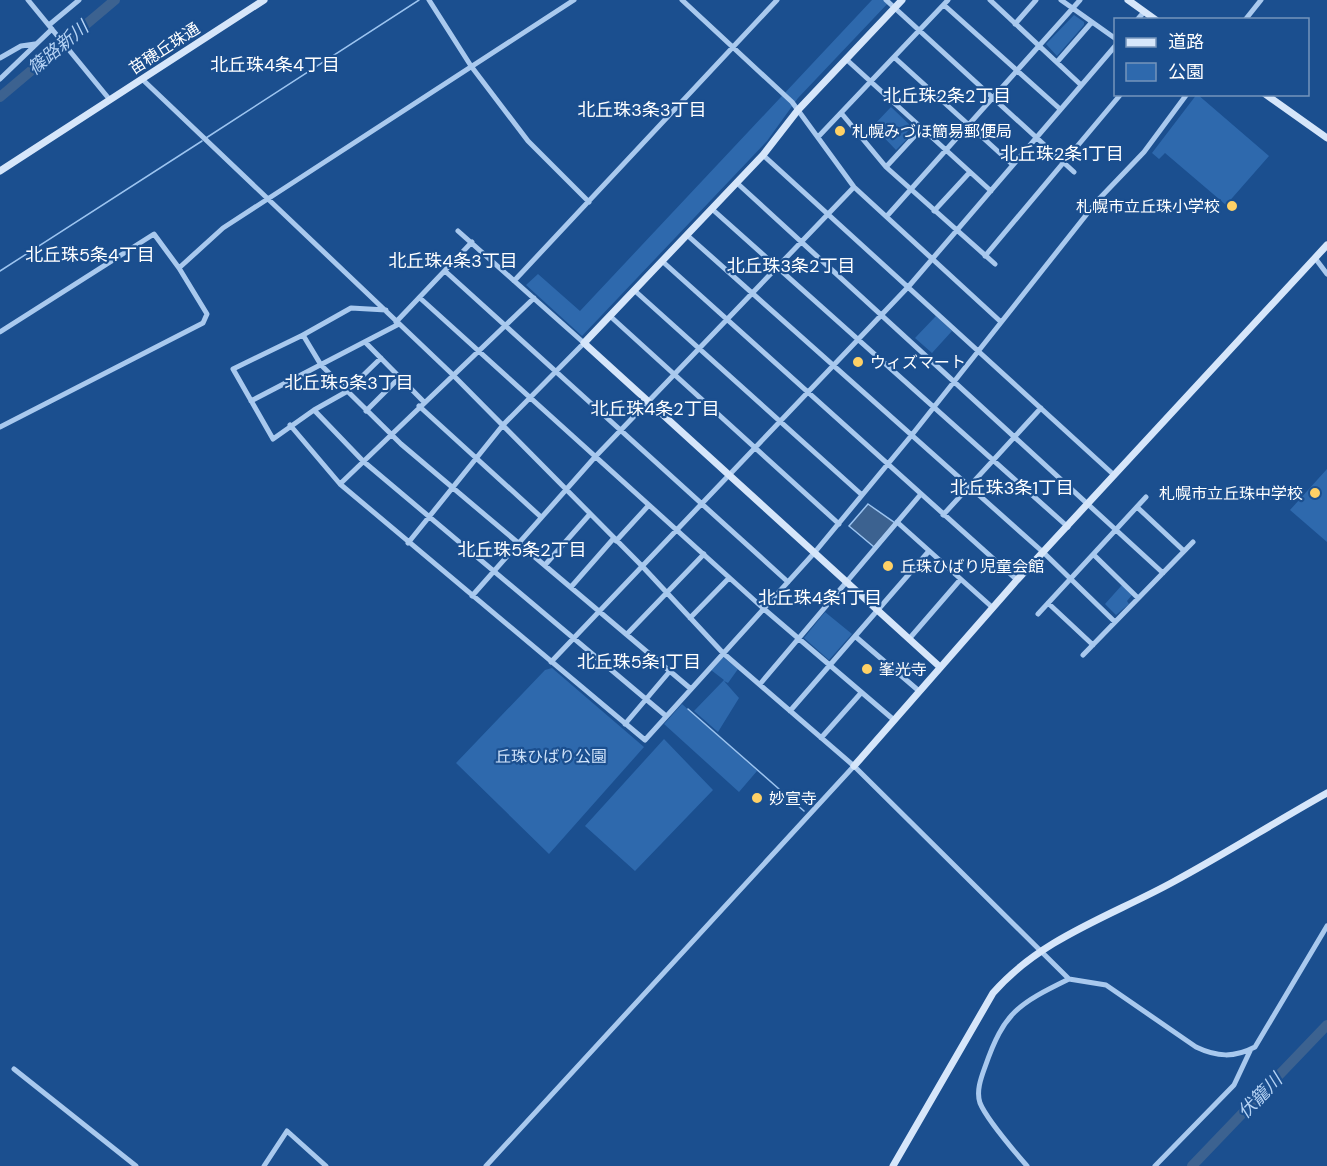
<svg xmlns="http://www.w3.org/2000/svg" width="1327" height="1166" viewBox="0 0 1327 1166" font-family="'DM Sans','Noto Sans JP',sans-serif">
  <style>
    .green { fill: #2e69ad }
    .water { fill: #3c6290; stroke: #9cc4f0; stroke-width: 1.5 }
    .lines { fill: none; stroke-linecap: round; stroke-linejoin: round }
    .stream { stroke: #9cc4f0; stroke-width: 1.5 }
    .river { stroke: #3c6290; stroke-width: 10 }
    .street { stroke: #a9c9ee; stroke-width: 5 }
    .secondary { stroke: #d6e6fa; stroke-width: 7 }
    .poi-dot { fill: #ffd166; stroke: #1b4f8f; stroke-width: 2 }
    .labels { text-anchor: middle; stroke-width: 4.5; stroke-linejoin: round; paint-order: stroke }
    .street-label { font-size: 16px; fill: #fff; stroke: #1b4f8f }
    .poi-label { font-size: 16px; fill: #fff; stroke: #1b4f8f; text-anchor: start }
    .park-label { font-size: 16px; fill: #cfe3fa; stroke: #1b4f8f }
    .water-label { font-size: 18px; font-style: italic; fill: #b5d3f5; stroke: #1b4f8f }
    .neighbourhood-label { font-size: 18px; fill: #fff; stroke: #1b4f8f }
  </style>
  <rect width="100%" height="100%" fill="#1b4f8f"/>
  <!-- green -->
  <path class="green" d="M872 0H891L798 98 767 141 582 336 526 285 538 274 580 311Z
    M1074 15 1084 22V25L1057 56 1046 44Z
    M1197 94 1269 156 1226 205 1165 153 1159 159 1152 153Z
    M891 107 912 127 906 133 909 137 896 150 873 126Z
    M936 316 952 331 932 353 915 338Z
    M1327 469V542L1290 510Z
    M1122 585 1132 595 1127 601 1129 604 1116 615 1105 604Z
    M825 612 852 634 829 660 804 638Z
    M723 657 738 669 728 683 724 681 739 698 718 732 694 711 724 680 711 670Z
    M552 668 644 747 549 854 456 763 545 670Z
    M682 704 757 771 739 792 664 724Z
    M664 739 713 790 635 871 585 826Z"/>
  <!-- water -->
  <path class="water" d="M868 504 895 523 874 547 849 526Z"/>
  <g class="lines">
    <!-- stream -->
    <path class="stream" d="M206 138 419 0
      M0 271 202 141
      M688 709 804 811"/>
    <!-- river -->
    <path class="river" d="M0 97 115 0
      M1192 1166 1327 1025"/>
    <!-- street -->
    <path class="street" d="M28 0 110 100
      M429 0 471 66 528 141 589 202
      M682 0 792 102 854 187 1001 322
      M886 0 1074 172
      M990 0 1081 85
      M1061 0 1116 39
      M944 5 1060 109
      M1137 20 1144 12
      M1245 20 1261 0
      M1015 24 1036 0
      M49 25 79 0
      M0 58 21 46 35 44
      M895 58 1013 165
      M847 60 991 191
      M1057 62 1092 22
      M0 79 52 29
      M142 79 452 374 642 566 723 653 854 766 1069 979C1018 1004 1004 1012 985 1067 981 1078 976 1091 980 1103 987 1120 1014 1151 1027 1166
      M842 114 886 167 995 264
      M818 137 948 0
      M763 155 1114 475
      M886 167 922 128
      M737 183 1163 573
      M712 209 1068 527
      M934 211 970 172
      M887 216 1080 0
      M687 235 1044 553 1115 622
      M985 256 1121 94
      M1315 258 1327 274
      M662 261 1017 580
      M179 268 223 228 574 0
      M445 271 788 582
      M514 281 777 0
      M634 290 862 495
      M420 298 764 609 894 720
      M610 316 839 524
      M396 322 472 242
      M0 332 154 234 179 268 207 314 203 323 0 427
      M303 335 321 365 401 444 691 689
      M365 342 424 402
      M381 358 346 392 314 410 273 439 233 369 303 335 351 308 386 310
      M251 401 399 324
      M419 406 541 517
      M314 410 363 461 666 716
      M366 411 400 377
      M290 425 340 484 645 740 815 552 911 436 1098 200 1144 152 1187 94
      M340 484 534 298
      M1137 507 1184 551
      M943 515 1041 408
      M897 522 993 608
      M616 541 649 505
      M408 543 503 425 584 343 458 231
      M1094 555 1138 598
      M545 565 590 514
      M571 587 614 538
      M472 596 595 457 854 187
      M1048 603 1093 645
      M1038 614 1146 497
      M690 618 729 578
      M627 634 704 554
      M856 637 919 691
      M909 639 960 580
      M1083 655 1193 542
      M551 662 909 286 1116 45
      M760 684 921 494
      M790 711 929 551
      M625 724 670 671
      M821 738 861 693
      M1069 979 1106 985 1196 1047C1217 1057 1234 1058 1255 1047L1327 926
      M14 1069 136 1166
      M264 1166 287 1131 326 1166
      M486 1166 854 766
      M1155 1166 1234 1085 1250 1051"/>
    <!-- secondary -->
    <path class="secondary" d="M902 0 798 110 763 155 584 343 940 667
      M1128 0 1156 20
      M1265 94 1327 138
      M0 171 264 0
      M854 766 1017 580 1327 245
      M893 1166 993 993C1041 938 1111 916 1173 882 1225 854 1275 822 1327 793"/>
  </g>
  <!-- markers -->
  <g class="poi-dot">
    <circle cx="840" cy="131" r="6"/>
    <circle cx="1232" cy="206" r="6"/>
    <circle cx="858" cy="362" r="6"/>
    <circle cx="1315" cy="493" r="6"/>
    <circle cx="888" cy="566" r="6"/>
    <circle cx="867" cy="669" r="6"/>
    <circle cx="757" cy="798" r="6"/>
  </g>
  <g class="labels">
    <!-- street labels -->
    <g class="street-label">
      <text transform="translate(164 48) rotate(-33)" y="6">苗穂丘珠通</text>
    </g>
    <!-- poi labels -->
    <g class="poi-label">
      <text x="852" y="137">札幌みづほ簡易郵便局</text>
      <text x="1220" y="212" text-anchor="end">札幌市立丘珠小学校</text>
      <text x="870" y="368">ウィズマート</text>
      <text x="1303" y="499" text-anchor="end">札幌市立丘珠中学校</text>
      <text x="900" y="572">丘珠ひばり児童会館</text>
      <text x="879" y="675">峯光寺</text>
      <text x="769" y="804">妙宣寺</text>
    </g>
    <!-- park labels -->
    <g class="park-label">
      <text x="551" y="762">丘珠ひばり公園</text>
    </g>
    <!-- water labels -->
    <g class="water-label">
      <text transform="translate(58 48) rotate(-40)" y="6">篠路新川</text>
      <text transform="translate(1260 1096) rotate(-46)" y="6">伏籠川</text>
    </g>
    <!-- neighbourhood labels -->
    <g class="neighbourhood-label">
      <text x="275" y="71">北丘珠4条4丁目</text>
      <text x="947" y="102">北丘珠2条2丁目</text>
      <text x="642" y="116">北丘珠3条3丁目</text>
      <text x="1062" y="160">北丘珠2条1丁目</text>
      <text x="90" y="261">北丘珠5条4丁目</text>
      <text x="453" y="267">北丘珠4条3丁目</text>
      <text x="791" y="272">北丘珠3条2丁目</text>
      <text x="349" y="389">北丘珠5条3丁目</text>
      <text x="655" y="415">北丘珠4条2丁目</text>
      <text x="1012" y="494">北丘珠3条1丁目</text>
      <text x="522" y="556">北丘珠5条2丁目</text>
      <text x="820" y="604">北丘珠4条1丁目</text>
      <text x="639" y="668">北丘珠5条1丁目</text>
    </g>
  </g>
  <!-- legend -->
  <rect x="1114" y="18" width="195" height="78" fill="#1b4f8f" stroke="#7695bc" stroke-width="1.5"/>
  <rect x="1126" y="38" width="30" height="9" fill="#d6e6fa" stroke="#7695bc" stroke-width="1.5"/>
  <text x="1168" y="48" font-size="18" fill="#ffffff">道路</text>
  <rect x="1126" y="63" width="30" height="18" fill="#2e69ad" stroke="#7695bc" stroke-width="1.5"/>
  <text x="1168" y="78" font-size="18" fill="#ffffff">公園</text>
</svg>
